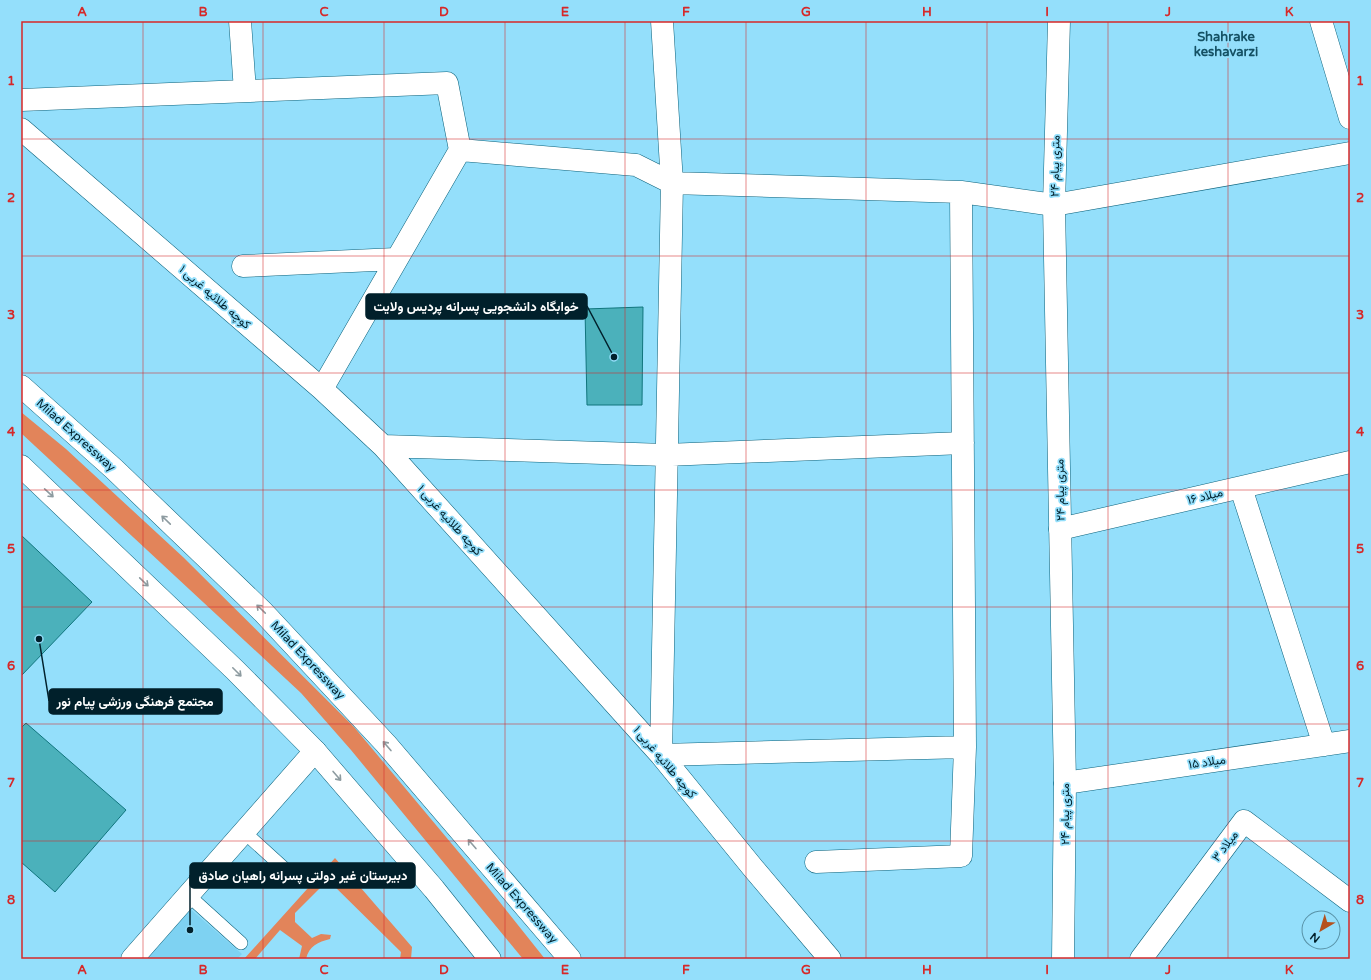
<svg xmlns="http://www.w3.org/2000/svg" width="1371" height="980" viewBox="0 0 1371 980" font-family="'Varela Round',Vazirmatn,sans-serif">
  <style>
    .built { fill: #7ed2f2 }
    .green { fill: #e2845a }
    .building { fill: #4bb1bb; stroke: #10757d }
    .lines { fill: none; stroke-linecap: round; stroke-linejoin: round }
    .service-casing { stroke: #0b627c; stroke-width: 14 }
    .minor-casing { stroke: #0b627c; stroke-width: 23 }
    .tertiary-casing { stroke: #0b627c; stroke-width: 23 }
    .trunk-casing { stroke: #0b627c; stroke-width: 23 }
    .service { stroke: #fff; stroke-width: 13 }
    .minor { stroke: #fff; stroke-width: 22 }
    .tertiary { stroke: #fff; stroke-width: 22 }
    .trunk { stroke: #fff; stroke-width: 22 }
    .oneway { stroke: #8d9ba0 }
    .grid { fill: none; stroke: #d62828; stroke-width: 1; stroke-opacity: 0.55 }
    .labels { text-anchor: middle; stroke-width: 3.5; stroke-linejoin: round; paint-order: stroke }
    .street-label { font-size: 12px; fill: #01202b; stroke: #94dffb }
    .neighbourhood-label { font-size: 13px; font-weight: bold; fill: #145063; stroke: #94dffb }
    .leader { fill: none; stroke: #01202b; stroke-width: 1.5 }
    .callout-dot { fill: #01202b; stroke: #94dffb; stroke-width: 1.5 }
    .callout { fill: #01202b; stroke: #01202b; stroke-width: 1.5 }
    .callout-label { font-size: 13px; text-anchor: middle; font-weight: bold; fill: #fff }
    .neatline { fill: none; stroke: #d62828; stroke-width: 1.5 }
    .grid-label { font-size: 13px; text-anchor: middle; font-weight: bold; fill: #d62828 }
  </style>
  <rect width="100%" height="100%" fill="#94dffb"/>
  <!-- built -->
  <path class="built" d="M188 907 242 954 237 959H140Z"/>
  <!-- green -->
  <path class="green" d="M21 412 66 449 183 557 354 727 487 886 545 959H523L351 750 301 693 21 433Z
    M335 858 412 947 411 959H400L401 952 328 880 295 913V922L312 938 321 934 331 935 330 939C318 942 309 946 306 959H299L302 946 280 930 255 959H244Z"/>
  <!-- building -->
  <path class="building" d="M643 307 642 405H587L585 309Z
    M21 535 92 602 21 676Z
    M26 723 126 810 55 892 21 862V728Z"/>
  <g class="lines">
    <!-- service casing -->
    <g class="service-casing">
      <path id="service" d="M244 832 298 881
        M188 895 241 943"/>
    </g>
    <!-- minor casing -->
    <g class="minor-casing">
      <path id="minor" d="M240 21 245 91
        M662 21 672 183 661 755 965 747
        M1321 21 1350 118
        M21 100 447 83 460 150 636 165 672 183 961 192 1054 205 1350 153
        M21 129 322 389 383 446 661 755 753 868 830 959
        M243 266 396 259
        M322 389 460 150
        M383 446 666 455 963 443
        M1241 488 1324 745
        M1060 529 1350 462
        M1065 783 1350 741
        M816 862 961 856 965 747 961 192
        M132 959 315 751
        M1141 959 1244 821 1350 901"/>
    </g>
    <!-- tertiary casing -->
    <g class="tertiary-casing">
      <path id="tertiary" d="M1059 21 1054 205 1065 783 1063 959"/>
    </g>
    <!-- trunk casing -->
    <g class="trunk-casing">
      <path id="trunk" d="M21 386 114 469 263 612 386 744 570 959
        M21 466 235 670 315 751 434 889 490 959"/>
    </g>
    <!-- service -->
    <use href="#service" class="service"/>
    <!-- minor -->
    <use href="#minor" class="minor"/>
    <!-- tertiary -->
    <use href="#tertiary" class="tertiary"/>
    <!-- trunk -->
    <use href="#trunk" class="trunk"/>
  </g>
  <!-- one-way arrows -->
  <defs><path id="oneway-shaft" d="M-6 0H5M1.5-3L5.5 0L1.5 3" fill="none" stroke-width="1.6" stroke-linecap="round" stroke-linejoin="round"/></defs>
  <g class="oneway">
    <use href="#oneway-shaft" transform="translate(49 493) rotate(43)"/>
    <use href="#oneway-shaft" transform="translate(166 520) rotate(-136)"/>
    <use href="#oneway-shaft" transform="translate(144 582) rotate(44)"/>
    <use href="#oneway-shaft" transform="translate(261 609) rotate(-136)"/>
    <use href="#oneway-shaft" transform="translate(237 672) rotate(45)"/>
    <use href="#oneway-shaft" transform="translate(387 746) rotate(-131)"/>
    <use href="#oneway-shaft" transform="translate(337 776) rotate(49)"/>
    <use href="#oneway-shaft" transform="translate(472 844) rotate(-131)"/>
  </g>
  <!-- grid -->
  <path class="grid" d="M143 21V959M263 21V959M384 21V959M505 21V959M625 21V959M746 21V959M866 21V959M987 21V959M1108 21V959M1228 21V959M21 139H1350M21 256H1350M21 373H1350M21 490H1350M21 607H1350M21 724H1350M21 841H1350"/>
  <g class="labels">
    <!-- street labels -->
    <g class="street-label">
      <text transform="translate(1055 166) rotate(-89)" y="4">۲۴ متری پیام</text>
      <text transform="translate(215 297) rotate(41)" y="4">کوچه طلائیه غربی ۱</text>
      <text transform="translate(76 435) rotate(42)" y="4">Milad Expressway</text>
      <text transform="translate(1060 490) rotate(-91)" y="4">۲۴ متری پیام</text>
      <text transform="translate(1205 496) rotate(-13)" y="4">میلاد ۱۶</text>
      <text transform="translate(450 520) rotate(48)" y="4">کوچه طلائیه غربی ۱</text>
      <text transform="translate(308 660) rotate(47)" y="4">Milad Expressway</text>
      <text transform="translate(665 762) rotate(50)" y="4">کوچه طلائیه غربی ۱</text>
      <text transform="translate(1207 762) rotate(-8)" y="4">میلاد ۱۵</text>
      <text transform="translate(1065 814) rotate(-90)" y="4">۲۴ متری پیام</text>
      <text transform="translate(1225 846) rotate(-53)" y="4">میلاد ۳</text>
      <text transform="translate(522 903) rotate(49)" y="4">Milad Expressway</text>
    </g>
    <!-- neighbourhood labels -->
    <g class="neighbourhood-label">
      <text x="1226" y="41">Shahrake<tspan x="1226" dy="15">keshavarzi</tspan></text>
    </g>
  </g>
  <!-- callouts -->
  <path class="leader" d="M614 357L587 306M39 639L49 701M190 930L190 875"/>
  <g class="callout-dot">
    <circle cx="614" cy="357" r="4"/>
    <circle cx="39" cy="639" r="4"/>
    <circle cx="190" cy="930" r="4"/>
  </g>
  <g class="callout">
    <rect x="366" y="294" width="221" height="25" rx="4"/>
    <rect x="49" y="689" width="173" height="25" rx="4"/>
    <rect x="190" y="863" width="225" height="25" rx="4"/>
  </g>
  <g class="callout-label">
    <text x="476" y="311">خوابگاه دانشجویی پسرانه پردیس ولایت</text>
    <text x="135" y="706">مجتمع فرهنگی ورزشی پیام نور</text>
    <text x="303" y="880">دبیرستان غیر دولتی پسرانه راهیان صادق</text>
  </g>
  <!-- border -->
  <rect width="1371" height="980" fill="none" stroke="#94dffb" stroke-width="44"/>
  <!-- north arrow -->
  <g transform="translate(1321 930) rotate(218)"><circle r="19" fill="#94dffb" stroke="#5993a8"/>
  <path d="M0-3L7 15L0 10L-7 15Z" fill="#b5511d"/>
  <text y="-6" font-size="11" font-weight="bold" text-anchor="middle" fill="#01202b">N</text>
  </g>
  <rect x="22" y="22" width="1327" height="936" class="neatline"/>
  <g class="grid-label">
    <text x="82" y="16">A</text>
    <text x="203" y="16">B</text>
    <text x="324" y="16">C</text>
    <text x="444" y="16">D</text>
    <text x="565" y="16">E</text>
    <text x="686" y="16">F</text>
    <text x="806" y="16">G</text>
    <text x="927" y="16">H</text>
    <text x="1047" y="16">I</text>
    <text x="1168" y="16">J</text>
    <text x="1289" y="16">K</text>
    <text x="11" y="85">1</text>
    <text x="1360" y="85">1</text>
    <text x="11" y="202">2</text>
    <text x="1360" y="202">2</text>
    <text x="11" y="319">3</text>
    <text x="1360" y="319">3</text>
    <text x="11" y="436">4</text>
    <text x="1360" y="436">4</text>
    <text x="11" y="553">5</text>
    <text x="1360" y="553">5</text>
    <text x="11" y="670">6</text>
    <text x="1360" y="670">6</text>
    <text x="11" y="787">7</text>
    <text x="1360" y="787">7</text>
    <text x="11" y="904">8</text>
    <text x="1360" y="904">8</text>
    <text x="82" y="974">A</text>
    <text x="203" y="974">B</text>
    <text x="324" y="974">C</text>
    <text x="444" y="974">D</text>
    <text x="565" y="974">E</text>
    <text x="686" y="974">F</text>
    <text x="806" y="974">G</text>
    <text x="927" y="974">H</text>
    <text x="1047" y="974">I</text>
    <text x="1168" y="974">J</text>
    <text x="1289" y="974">K</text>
  </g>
</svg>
